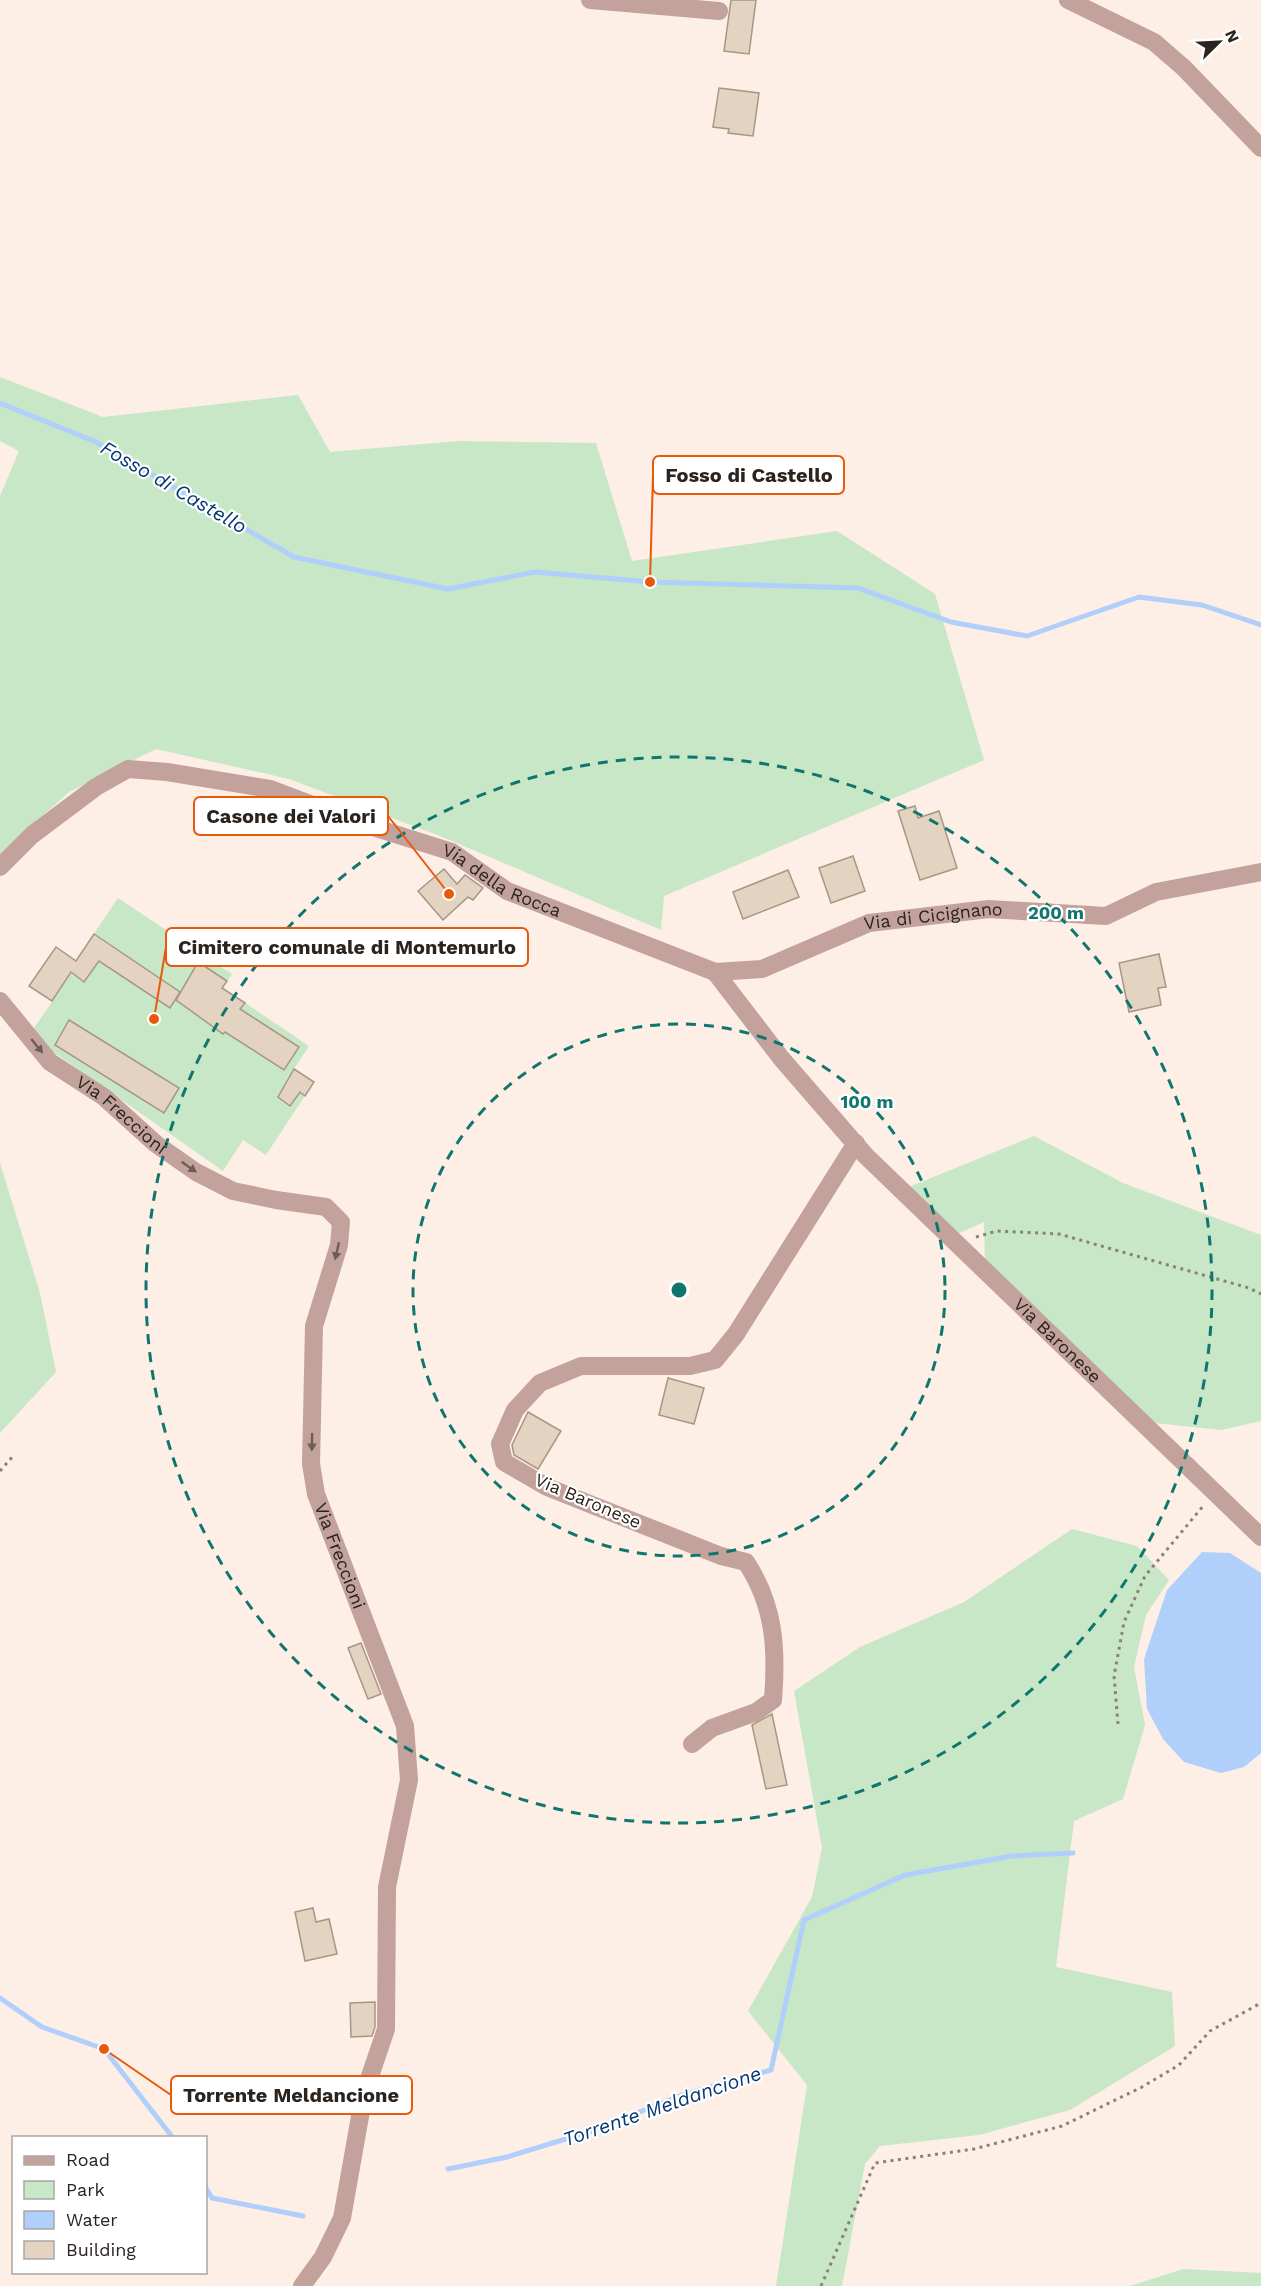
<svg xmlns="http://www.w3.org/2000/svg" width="1261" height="2286" viewBox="0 0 1261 2286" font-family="'Work Sans',sans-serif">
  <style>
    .green { fill: #c7e7c7 }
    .water { fill: #b1cffb }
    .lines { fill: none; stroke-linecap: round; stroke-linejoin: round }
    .stream { stroke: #b1cffb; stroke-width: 5 }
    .building { fill: #e4d3c0; stroke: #a69785; stroke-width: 1.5 }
    .path { stroke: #8c817a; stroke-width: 3; stroke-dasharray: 3 4.5; stroke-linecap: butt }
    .minor { stroke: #c2a29b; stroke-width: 18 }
    .oneway { fill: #6f5c56 }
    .ring { fill: none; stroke: #0f766e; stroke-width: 3; stroke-dasharray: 10 8 }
    .labels { text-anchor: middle; stroke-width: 4.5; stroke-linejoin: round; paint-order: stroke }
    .street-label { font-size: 18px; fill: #2b231e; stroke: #fff }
    .water-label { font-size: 20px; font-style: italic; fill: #053673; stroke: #fff }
    .centre { fill: #0f766e; stroke: #fff; stroke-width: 3 }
    .ring-label { font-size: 18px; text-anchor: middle; font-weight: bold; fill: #0f766e; stroke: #fff; stroke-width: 4.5; stroke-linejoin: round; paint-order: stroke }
    .leader { fill: none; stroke: #e8590c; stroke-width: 2 }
    .callout-dot { fill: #e8590c; stroke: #fff; stroke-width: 2 }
    .callout { fill: #fff; stroke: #e8590c; stroke-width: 2 }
    .callout-label { font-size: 20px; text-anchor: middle; font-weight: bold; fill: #2b231e }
  </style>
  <rect width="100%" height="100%" fill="#fdeee6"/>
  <!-- green -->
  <path class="green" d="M0 377 103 417 298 395 330 452 459 441 596 443 632 561 837 531 935 594 984 760 664 896 661 930 445 838 289 779 156 749 69 792 0 854V496L19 451 0 441Z
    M118 898 232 974 223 988 309 1046 294 1069 314 1082 266 1155 243 1140 223 1171 29 1035 52 1002 29 985 56 947 76 960Z
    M1034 1136 1123 1183 1261 1235V1421L1221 1430 1155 1423 985 1263 984 1222 955 1235 909 1187Z
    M0 1163 40 1293 56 1372 0 1433Z
    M1072 1529 1137 1546 1169 1580 1146 1615 1134 1667 1145 1725 1123 1799 1074 1821 1056 1967 1172 1992 1175 2046 1070 2110 979 2135 880 2146 865 2164 842 2286H776L807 2085 748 2011 812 1897 822 1848 794 1691 860 1647 964 1602Z
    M1183 2269 1261 2273V2286H1130Z"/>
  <!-- water -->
  <path class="water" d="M1202 1552 1230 1553 1261 1573V1753L1244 1767 1221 1773 1184 1762 1163 1739 1147 1709 1144 1659 1167 1590Z"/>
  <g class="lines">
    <!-- stream -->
    <path class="stream" d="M0 403 96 442 294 557 448 589 535 572 650 582 858 588 951 622 1027 636 1139 597 1202 605 1261 625
      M0 1998 42 2027 104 2049 173 2138
      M448 2169 507 2157 592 2131 682 2095 771 2070 804 1920 905 1875 1012 1856 1073 1853
      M206 2188 212 2198 303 2216"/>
  </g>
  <!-- building -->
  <path class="building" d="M731 0H756L749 54 724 51Z
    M719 88 759 93 753 136 728 133 729 129 713 127Z
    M915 806 918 818 939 811 957 868 920 880 898 811Z
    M853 856 865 891 831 903 819 868Z
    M444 869 457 884 465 875 483 888 473 900 468 897 443 920 418 891Z
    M788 870 799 897 743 919 733 892Z
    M94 934 180 992 170 1008 99 961 84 982 71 972 52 1001 29 986 56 947 76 961Z
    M1159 954 1166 987 1158 988 1161 1005 1129 1012 1119 963Z
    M198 962 227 981 222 988 245 1003 240 1009 299 1047 284 1070 225 1032 223 1034 176 1000Z
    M69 1020 179 1088 164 1113 55 1045Z
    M294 1069 314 1082 305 1096 300 1092 290 1106 278 1097Z
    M668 1378 704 1388 694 1424 659 1415Z
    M528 1412 561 1431 538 1469 514 1455 512 1445Z
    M361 1643 381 1694 368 1699 348 1648Z
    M772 1714 787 1785 766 1789 752 1725Z
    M313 1908 316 1922 329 1919 337 1954 305 1961 295 1912Z
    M375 2002V2027L372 2036 351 2037 350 2003Z"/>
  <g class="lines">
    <!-- path -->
    <path class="path" d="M976 1237 997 1231 1059 1234 1249 1288 1261 1294
      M0 1471 14 1455
      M1118 1724 1114 1676 1124 1622 1145 1576 1204 1505
      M821 2286 875 2163 974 2149 1062 2126 1142 2087 1179 2065 1210 2031 1261 2003"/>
    <!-- minor -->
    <g class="minor">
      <path d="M590 0 719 11"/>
      <path d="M1068 0 1154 42 1184 68 1261 148"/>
      <path id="s1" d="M0 867 32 835 96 787 128 769 167 772 270 789 360 823 452 852 507 891 715 972 762 969 869 923 989 909 1106 916 1156 892 1261 872"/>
      <path id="s2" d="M715 972 781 1058 865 1155 1261 1537"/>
      <path id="s3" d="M0 1001 50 1062 104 1097 156 1144 196 1172 233 1191 276 1200 326 1207 341 1222 339 1245 314 1326 311 1464 316 1494 405 1726 409 1780 387 1887 386 2029 364 2094 342 2218 323 2257 302 2286"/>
      <path d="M692 1744 712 1728 756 1712 773 1700C777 1650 775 1606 746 1562L721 1556 547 1487 504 1462 500 1444 515 1410 540 1383 581 1366H690L715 1360 736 1334 856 1143"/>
    </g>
  </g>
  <!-- one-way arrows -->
  <defs><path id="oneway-solid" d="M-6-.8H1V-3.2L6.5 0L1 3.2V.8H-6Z" transform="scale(1.5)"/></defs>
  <g class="oneway">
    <use href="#oneway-solid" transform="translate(37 1046) rotate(51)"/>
    <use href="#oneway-solid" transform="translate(189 1167) rotate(35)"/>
    <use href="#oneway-solid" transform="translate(337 1251) rotate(103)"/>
    <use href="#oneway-solid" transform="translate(312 1442) rotate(91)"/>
  </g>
  <!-- distance rings -->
  <g class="ring">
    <circle cx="679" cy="1290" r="266"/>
    <circle cx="679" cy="1290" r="533"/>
  </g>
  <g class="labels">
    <!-- street labels -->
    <g class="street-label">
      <text dy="6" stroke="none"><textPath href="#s1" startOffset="556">Via della Rocca</textPath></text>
      <text dy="6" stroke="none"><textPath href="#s1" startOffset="1017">Via di Cicignano</textPath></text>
      <text dy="6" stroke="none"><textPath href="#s3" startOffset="168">Via Freccioni</textPath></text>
      <text dy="6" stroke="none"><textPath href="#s2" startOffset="504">Via Baronese</textPath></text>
      <text transform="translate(588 1501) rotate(23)" y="6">Via Baronese</text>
      <text dy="6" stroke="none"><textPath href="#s3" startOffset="762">Via Freccioni</textPath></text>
    </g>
    <!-- water labels -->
    <g class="water-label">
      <text transform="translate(174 487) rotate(30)" y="7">Fosso di Castello</text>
      <text transform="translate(662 2106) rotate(-19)" y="7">Torrente Meldancione</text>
    </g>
  </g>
  <circle cx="679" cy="1290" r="9" class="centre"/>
  <g class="ring-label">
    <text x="1056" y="919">200 m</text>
    <text x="867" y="1108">100 m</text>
  </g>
  <!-- callouts -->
  <path class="leader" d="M650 582L653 475M449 894L388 816M154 1019L166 947M104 2049L171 2095"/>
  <g class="callout-dot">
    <circle cx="650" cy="582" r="6"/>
    <circle cx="449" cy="894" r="6"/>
    <circle cx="154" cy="1019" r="6"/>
    <circle cx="104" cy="2049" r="6"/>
  </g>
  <g class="callout">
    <rect x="653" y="456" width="191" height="38" rx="6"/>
    <rect x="194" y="797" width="194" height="38" rx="6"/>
    <rect x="166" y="928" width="362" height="38" rx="6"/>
    <rect x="171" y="2076" width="241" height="38" rx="6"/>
  </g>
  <g class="callout-label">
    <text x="749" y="482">Fosso di Castello</text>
    <text x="291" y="823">Casone dei Valori</text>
    <text x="347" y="954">Cimitero comunale di Montemurlo</text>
    <text x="291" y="2102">Torrente Meldancione</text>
  </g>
  <!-- legend -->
  <rect x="12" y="2136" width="195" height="138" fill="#ffffff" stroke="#aaa7a5" stroke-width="1.5"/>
  <rect x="24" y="2156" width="30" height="9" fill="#c2a29b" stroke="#aaa7a5" stroke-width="1.5"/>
  <text x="66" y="2166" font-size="18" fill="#2b231e">Road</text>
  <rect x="24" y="2181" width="30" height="18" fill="#c7e7c7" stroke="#aaa7a5" stroke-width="1.5"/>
  <text x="66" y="2196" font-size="18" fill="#2b231e">Park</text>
  <rect x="24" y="2211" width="30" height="18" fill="#b1cffb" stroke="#aaa7a5" stroke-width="1.5"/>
  <text x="66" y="2226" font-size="18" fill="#2b231e">Water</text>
  <rect x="24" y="2241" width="30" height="18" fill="#e4d3c0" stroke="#aaa7a5" stroke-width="1.5"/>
  <text x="66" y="2256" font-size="18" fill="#2b231e">Building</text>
  <!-- north arrow -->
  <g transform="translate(1219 42) rotate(66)" stroke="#ffffff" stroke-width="4.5" paint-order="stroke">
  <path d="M0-4.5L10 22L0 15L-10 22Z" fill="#2b231e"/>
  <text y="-9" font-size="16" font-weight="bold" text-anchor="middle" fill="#2b231e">N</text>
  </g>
</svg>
